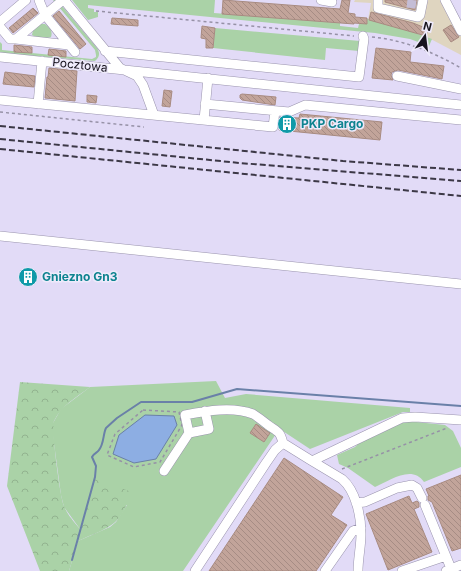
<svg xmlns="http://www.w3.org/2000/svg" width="461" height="571" viewBox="0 0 461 571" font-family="Inter,sans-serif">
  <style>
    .commercial { fill: #dfd5c0 }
    .green { fill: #aad2a7 }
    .forest { fill: url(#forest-crowns) }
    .water { fill: #8daee3; stroke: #6a80a8 }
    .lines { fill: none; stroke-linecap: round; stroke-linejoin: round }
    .stream { stroke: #6a80a8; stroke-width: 2 }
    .building { fill: url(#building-back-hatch); stroke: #a88b81 }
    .minor-tunnel { stroke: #c4bdd6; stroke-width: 9; stroke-dasharray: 9 4.5; stroke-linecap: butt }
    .minor-casing { stroke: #9a94ae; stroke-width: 10 }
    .path { stroke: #9691a6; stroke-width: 1.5; stroke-dasharray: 3 3; stroke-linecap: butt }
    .minor { stroke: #fff; stroke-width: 9 }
    .rail { stroke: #3c3846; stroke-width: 2; stroke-dasharray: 6 3; stroke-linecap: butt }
    .labels { text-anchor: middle; stroke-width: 3; stroke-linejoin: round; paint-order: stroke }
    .street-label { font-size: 12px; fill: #17141e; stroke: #eeeafb }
    .culture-label { font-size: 12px; font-weight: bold; fill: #0d838f; stroke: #eeeafb; text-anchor: start }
  </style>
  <defs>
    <pattern id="forest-crowns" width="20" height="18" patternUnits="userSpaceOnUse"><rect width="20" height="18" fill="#aad2a7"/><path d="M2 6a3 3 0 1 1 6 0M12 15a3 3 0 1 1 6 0" fill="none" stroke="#92b38f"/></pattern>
    <pattern id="building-back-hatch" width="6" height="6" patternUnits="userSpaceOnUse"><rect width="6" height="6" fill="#c2a49a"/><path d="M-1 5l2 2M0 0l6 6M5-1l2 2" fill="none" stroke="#a68c84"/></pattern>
  </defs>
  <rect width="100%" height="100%" fill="#e2dbf7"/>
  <!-- commercial -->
  <path class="commercial" d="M355 0H443L461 36V55L425 36 368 20 371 3 354 2Z"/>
  <!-- green -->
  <path class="green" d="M53 0H57L97 48C100 53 100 57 95 61L0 53V42L2 44V50L92 59 96 57V55L95 50Z
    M72 0H215L214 13 340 23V26L358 28 359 24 367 23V19L410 31 432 39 429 46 410 39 375 33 88 5V8L94 9V12H98V17L88 20Z
    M41 24H45C50 28 53 31 51 37 46 39 36 38 32 35L33 30Z
    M215 28 360 41 359 51 326 48 325 60 213 48Z
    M216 381 225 398 246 394 410 408V412H403L310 449 254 412 237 413 253 418 276 434 183 571H69L78 541 110 527 116 522 127 505 86 508 80 529 64 507 61 495 53 436V423L61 409 90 387Z
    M407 421 445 425 453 431 461 448V467L424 482C412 464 389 481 375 487L348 468 339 464 337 455 355 447 357 445 358 441Z"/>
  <!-- forest -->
  <path class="forest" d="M20 382 90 387C77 397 62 405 54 421 51 428 60 497 64 506 67 514 74 522 80 529L95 477 131 492C121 527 109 527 78 541L69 571H40L7 486Z"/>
  <!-- water -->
  <path class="water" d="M145 415 174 416 177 425 156 459 134 463 113 454 119 435Z"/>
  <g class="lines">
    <!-- stream -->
    <path class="stream" d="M72 560 95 477 96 466 92 457C94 453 97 453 99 450 104 444 103 434 106 428L117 418 141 402H192L237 389 461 406"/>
  </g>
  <!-- building -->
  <path class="building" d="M223 0 340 9 342 0H350L348 13 355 14V17L367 18V24L354 23V24L222 14Z
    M385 0H417L415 10 385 2Z
    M33 8 38 13 13 33 9 28Z
    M59 11 86 44 80 49 53 16Z
    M371 12 413 23 428 29 426 36 369 20Z
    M112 18 138 20V26L111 24Z
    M451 25 459 37 451 42 443 30Z
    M202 26 215 28 213 48H206V39L201 38Z
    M14 45 32 47V53L14 52Z
    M376 48 411 52 410 62 444 66 442 79 398 70 392 72 391 75 393 80 372 78Z
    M49 49 66 51V57L48 55Z
    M49 68 77 71 75 101 45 98 47 77H48Z
    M5 72 35 76 34 87 3 84Z
    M164 90 172 91 170 107 162 106Z
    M242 94 276 97 275 105 242 100 240 98V95Z
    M87 95 97 96 96 103 87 102Z
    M300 114 382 122 380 140 279 130 280 117 299 118Z
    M23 272 36 277 34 283 21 278Z
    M256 424 270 433 264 442 250 433Z
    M284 458 343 497 331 515 347 525 316 571H209Z
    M461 475V548L452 551 432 502 428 500V496H429L426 489Z
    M409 496 412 503 417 501 419 503V507L414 509 432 552 388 570 366 514Z"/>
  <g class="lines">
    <!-- minor-tunnel -->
    <path class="minor-tunnel" d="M411 8 412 0"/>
    <!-- minor casing -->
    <g class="minor-casing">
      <path id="minor" d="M39 0 45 15 75 52
        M64 0 120 68 137 76 143 85 154 115
        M321 0 332 2
        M378 0V8L418 17 420 15 423 0
        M445 0 461 31
        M0 22 26 0
        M0 27 10 39H16L63 0
        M16 39 69 45
        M105 51 359 77 364 39 363 36
        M0 57 461 105
        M397 76 461 89
        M0 100 273 127 275 111
        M38 104 42 61
        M205 104 289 112 305 105 461 120
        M204 120 208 78
        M0 236 461 284
        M189 433 209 429 205 411
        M312 461 342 479C356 491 361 516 361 534 361 546 358 559 358 571
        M164 471 189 433 185 415C206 411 232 406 253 414 258 417 263 421 268 425 278 432 280 431 283 443L312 461 402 418 415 417 461 420
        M356 503 365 502 397 488 412 485 417 488 422 498
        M425 505 452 571
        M195 571 266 463 275 450 283 443
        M325 571 353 531 361 528
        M402 571 446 556
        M446 571 461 565"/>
    </g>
    <!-- path -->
    <path class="path" d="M96 11 354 36
      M372 37C404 40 433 52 461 68
      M0 112 144 127
      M143 410 179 412 182 425 160 462 134 467 107 455 115 434Z
      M342 469 447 428"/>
    <!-- minor -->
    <use href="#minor" class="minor"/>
    <!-- rail -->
    <path class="rail" d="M0 126 343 161 461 170
      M0 139 240 163 461 181
      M0 149 461 196"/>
  </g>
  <!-- icons -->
  <defs>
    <g id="building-disc" transform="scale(1)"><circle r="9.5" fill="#0f9aa8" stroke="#eeeafb"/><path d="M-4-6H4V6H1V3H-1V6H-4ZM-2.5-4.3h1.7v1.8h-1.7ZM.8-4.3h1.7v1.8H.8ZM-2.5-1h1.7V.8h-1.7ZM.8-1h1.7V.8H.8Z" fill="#fff"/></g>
  </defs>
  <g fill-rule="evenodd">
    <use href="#building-disc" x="287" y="124"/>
    <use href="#building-disc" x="28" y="277"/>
  </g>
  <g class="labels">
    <!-- street labels -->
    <g class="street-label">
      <text transform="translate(80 65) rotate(6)" y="4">Pocztowa</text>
    </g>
    <!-- culture labels -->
    <g class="culture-label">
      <text x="301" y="128">PKP Cargo</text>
      <text x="42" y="281">Gniezno Gn3</text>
    </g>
  </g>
  <!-- north arrow -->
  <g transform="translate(425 36) rotate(14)" stroke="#eeeafb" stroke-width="3" paint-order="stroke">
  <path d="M0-3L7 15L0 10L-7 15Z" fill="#17141e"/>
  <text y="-6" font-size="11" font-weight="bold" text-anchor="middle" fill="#17141e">N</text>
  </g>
</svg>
